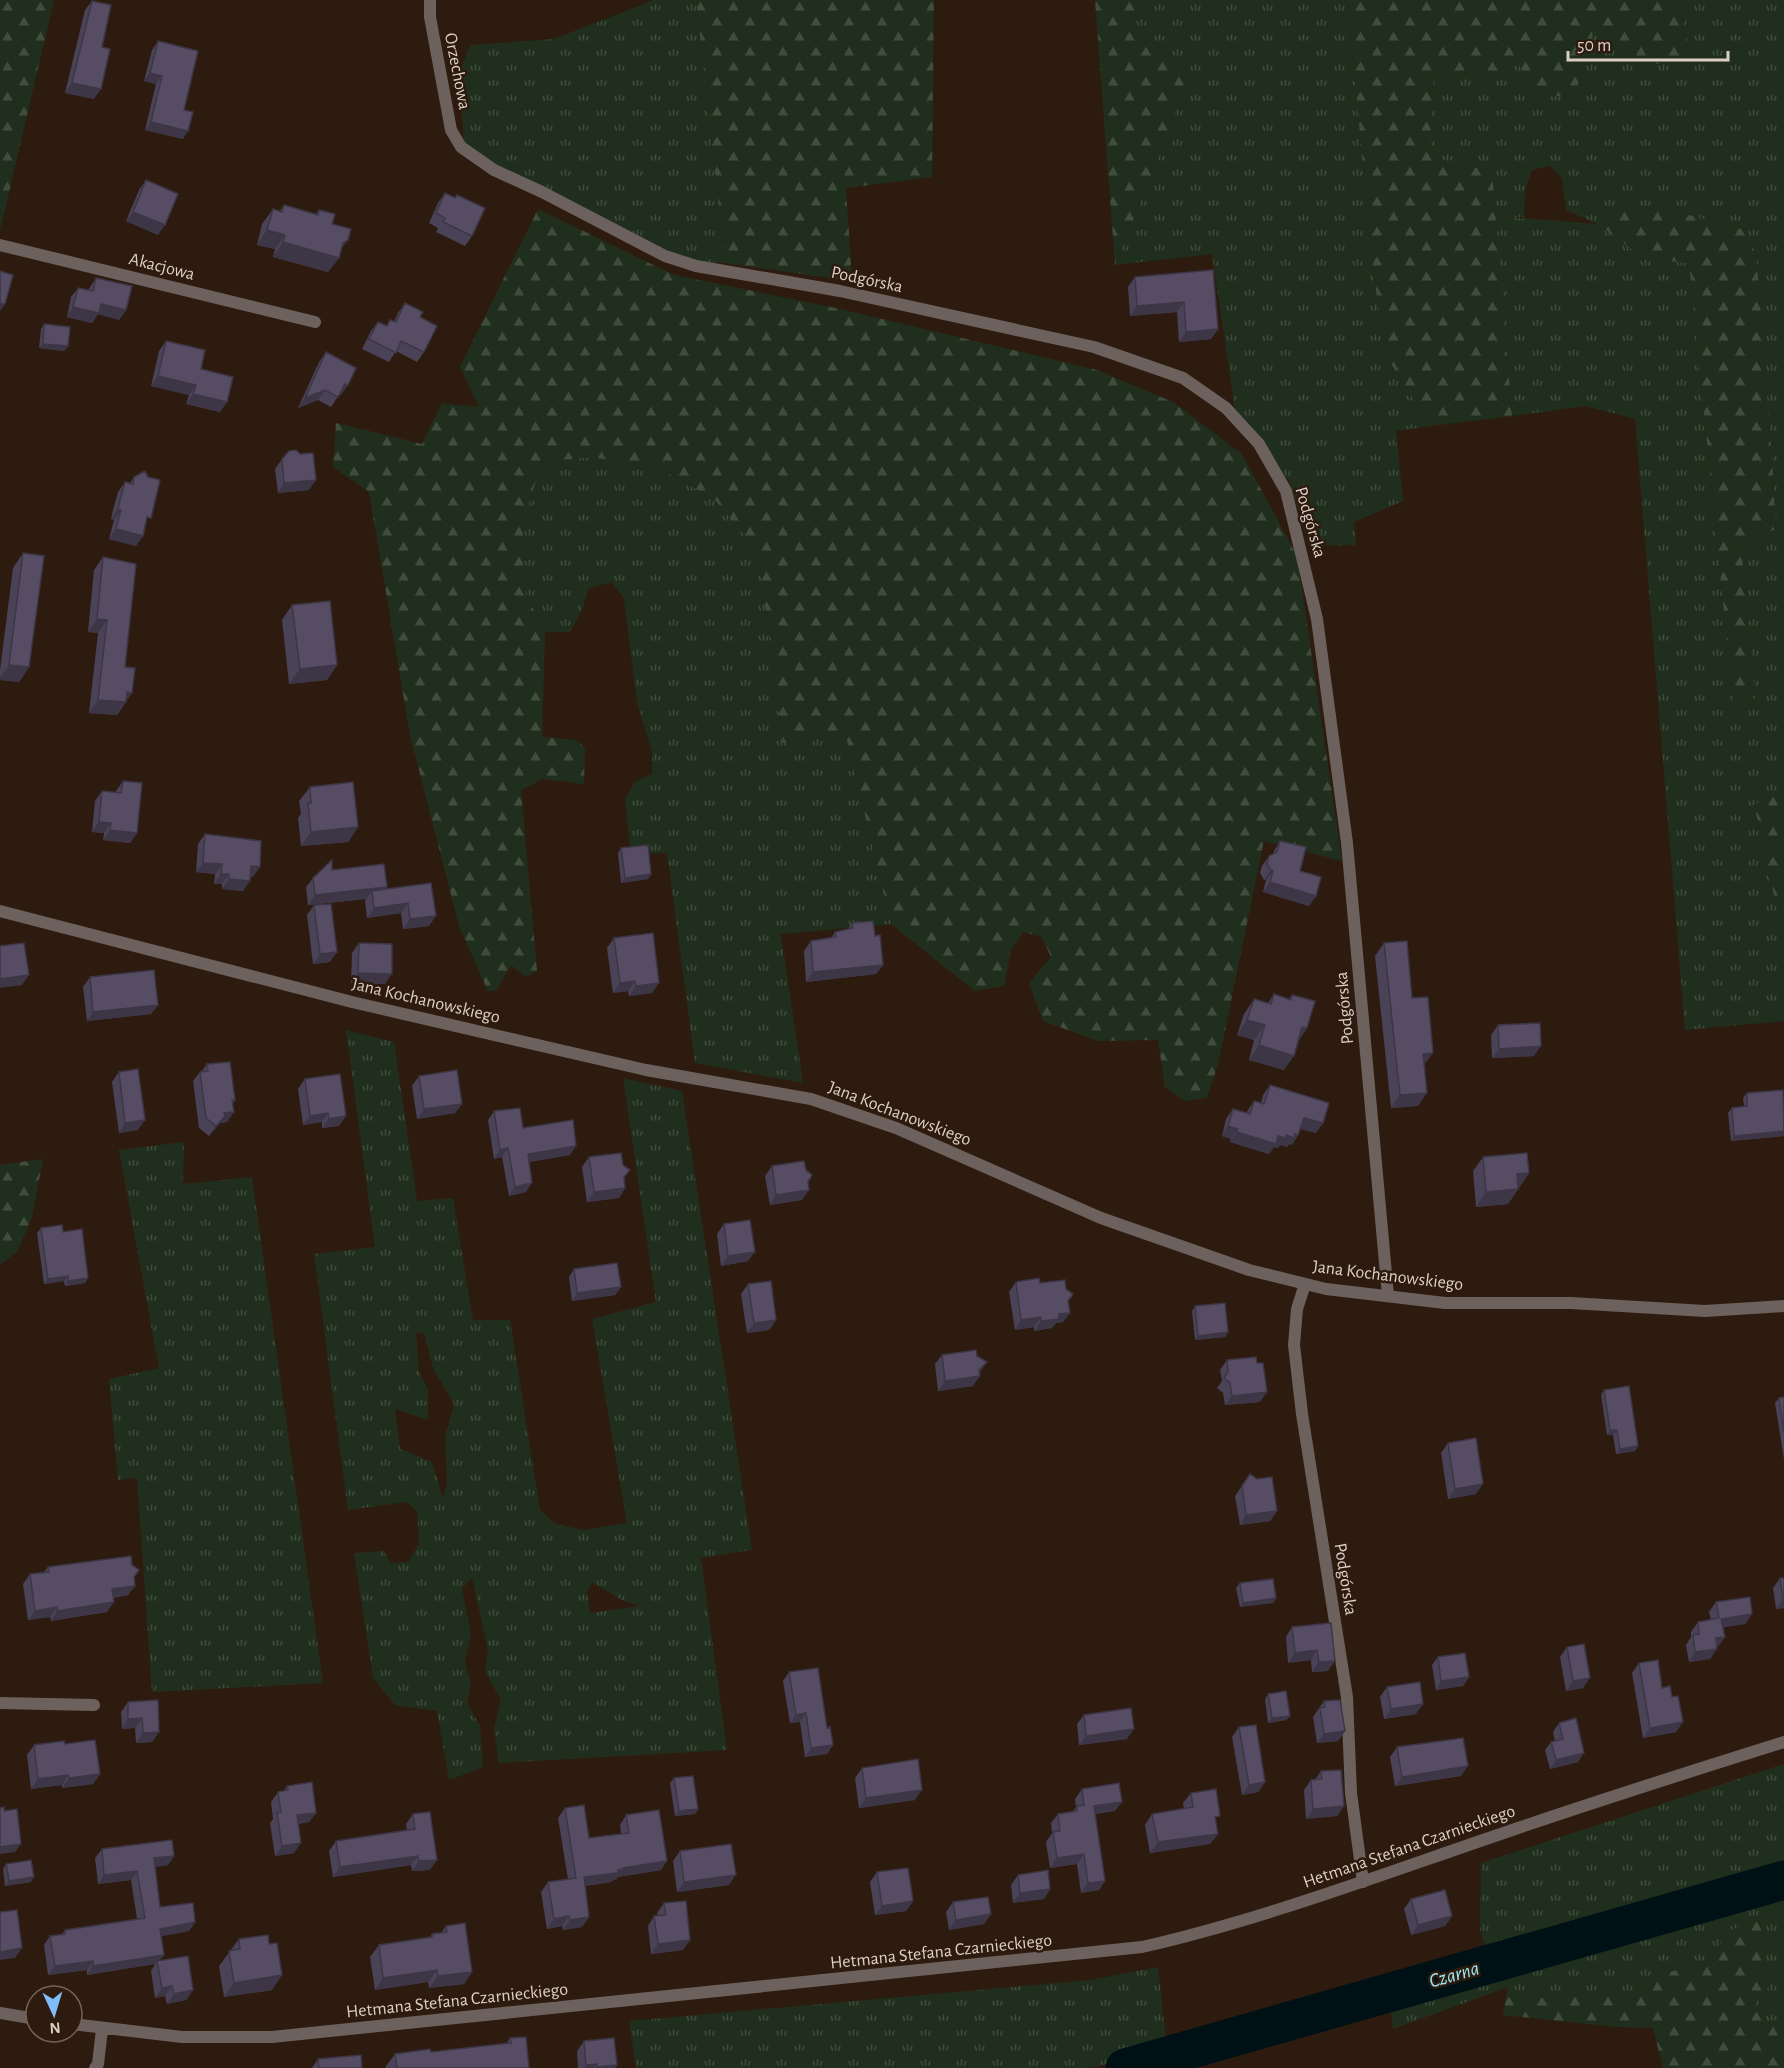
<svg xmlns="http://www.w3.org/2000/svg" width="1784" height="2068" viewBox="0 0 1784 2068" font-family="'Alegreya Sans',sans-serif">
  <style>
    .grass { fill: url(#grass-tufts); fill-rule: evenodd }
    .forest { fill: url(#forest-firs) }
    .lines { fill: none; stroke-linecap: round; stroke-linejoin: round }
    .river { stroke: #001115; stroke-width: 39 }
    .street { stroke: #6d615e; stroke-width: 12 }
    .wall { fill: #4a4256 }
    .shaded-wall { fill: #3c3646 }
    .building { fill: #564d64; stroke: #3c3646; stroke-width: 1.5 }
    .labels { text-anchor: middle; stroke-width: 5; stroke-linejoin: round; paint-order: stroke }
    .street-label { font-size: 18px; fill: #ddcfc7; stroke: #2e1b0f }
    .water-label { font-size: 20px; font-style: italic; fill: #9ce8f5; stroke: #2e1b0f }
  </style>
  <defs>
    <pattern id="grass-tufts" width="24" height="20" patternUnits="userSpaceOnUse" patternTransform="scale(1.5)"><rect width="24" height="20" fill="#202f1d"/><path d="M3 7l-1-3M5 7V3M7 7l1-3M15 17l-1-3M17 17v-4M19 17l1-3" fill="none" stroke="#404c3c"/></pattern>
    <pattern id="forest-firs" width="22" height="20" patternUnits="userSpaceOnUse" patternTransform="scale(1.5)"><rect width="22" height="20" fill="#202f1d"/><path d="M5 1l3.5 6h-7zM16 11l3.5 6h-7z" fill="#404c3c"/></pattern>
  </defs>
  <rect width="100%" height="100%" fill="#2e1b0f"/>
  <!-- grass -->
  <path class="grass" d="M654 0H696L725 263 680 261 478 161 464 142 459 74 470 45 554 39Z
    M1146 0H1347L1374 280 1388 359 1431 426 1396 431 1403 501 1354 522 1356 545 1309 546 1290 482 1237 424 1212 254 1115 265 1170 129 1176 56 1144 46 1132 28Z
    M1670 0H1784V792L1754 805 1775 900 1784 922V1021L1685 1030 1635 419 1586 406 1512 416 1495 216 1429 156 1434 70 1504 78 1514 57 1579 82 1593 32 1620 53 1683 18ZM1550 166 1562 178 1566 210 1598 224 1507 217H1524L1525 191 1532 170ZM1641 208 1689 215 1741 229 1772 458 1776 528 1741 544 1755 699 1733 701 1689 263 1644 259Z
    M591 457 658 467 715 500 758 551 783 742 845 732 891 924 781 934 803 1083 695 1063 667 853 631 854 625 800 634 782 652 774V752L637 702 624 599 612 582 589 588 582 609 570 632H545L523 588V522L541 462Z
    M346 1030 394 1042 417 1201 453 1198 473 1320H510L540 1510 556 1524 583 1530 627 1523 592 1319 656 1302 623 1078 682 1091 752 1550 701 1558 727 1750 499 1763 494 1729 501 1700 485 1672 488 1650 472 1577 462 1589 471 1633 465 1663 471 1683 467 1703 480 1726 483 1767 449 1780 437 1711 395 1705 373 1678 354 1553 384 1551 390 1563 408 1562 419 1544 417 1511 406 1502 348 1510 314 1254 375 1247ZM416 1332 424 1334 433 1368 454 1404 445 1437 447 1485 443 1498 432 1462 400 1449 395 1409 428 1420V1390L419 1371ZM592 1582 620 1599 639 1606 590 1613 587 1592Z
    M184 1142 183 1184 252 1177 323 1683 152 1692 137 1478 118 1480 109 1379 159 1368 119 1150Z
    M1784 1764V1873L1489 1959 1480 1929 1481 1863Z
    M1784 1887V2018L1763 2024 1753 1998 1768 1988 1761 1920 1728 1931 1709 1965 1673 1971 1626 1993 1582 1995 1551 2001 1508 1987 1393 2029 1389 1997 1503 1968Z
    M1158 1967 1167 2050 1090 2068H636L629 2021 1090 1980Z"/>
  <!-- forest -->
  <path class="forest" d="M0 0H54L0 231Z
    M696 0H934L932 177 846 188 852 281 725 263Z
    M1095 0H1146L1132 28 1144 46 1176 56 1185 84 1170 129 1115 265Z
    M1347 0H1670L1683 18 1690 54 1657 64 1620 53 1593 33 1579 82 1567 95 1539 98 1514 57 1504 78 1434 70 1429 156 1492 172 1512 416 1431 426 1388 359 1374 280Z
    M1641 208 1689 215 1741 229 1756 253 1772 458 1776 529 1741 544 1755 698 1733 702 1689 263 1644 259 1600 225 1611 211Z
    M538 209 674 275 836 308 1097 370 1173 402 1242 454 1297 556 1342 861 1264 841 1218 1064 1207 1098 1185 1101 1165 1087 1158 1040 1098 1041 1043 1021 1029 983 1051 957 1042 937 1023 932 1011 950 1004 986 975 991 891 924 845 732 783 743 758 552 715 500 658 467 591 457 542 462 523 522V588L545 632 542 737 576 740 585 748 584 784 543 779 521 790 537 971 525 977 511 965 496 991H488L459 926 410 735 369 492 333 467 336 423 422 444 442 403 479 407 460 367Z
    M1784 792V922L1775 900 1754 804Z
    M43 1159 32 1217 17 1252 0 1265V1165Z
    M1761 1920 1768 1988 1753 1998 1763 2024 1784 2018V2068H1663L1653 2028 1617 2027 1503 2015 1508 1987 1551 2001 1582 1995 1626 1993 1673 1971 1709 1965 1728 1931Z"/>
  <g class="lines">
    <!-- river -->
    <path class="river" d="M1125 2068 1784 1880"/>
    <!-- street -->
    <path class="street" d="M430 0V17L451 130 461 147 494 170 542 192 665 256 696 266 840 291 1094 347 1183 378 1226 408 1259 444 1286 491 1317 619 1347 843 1388 1296
      M0 245 315 322
      M0 911 352 1002 646 1070 811 1099 896 1128 1101 1218 1249 1270 1326 1289 1445 1303H1571L1705 1311 1784 1306
      M1305 1284 1297 1309 1294 1345 1302 1414 1347 1697 1351 1793 1363 1882
      M0 1703 94 1705
      M0 2013 36 2019
      M72 2024 182 2037H272L1142 1947C1260 1920 1375 1877 1489 1838 1587 1804 1685 1773 1784 1742
      M95 2068 98 2064 102 2029"/>
  </g>
  <!-- wall -->
  <path class="wall" d="M92 1 102 47 94 99 65 93 85 10Z
    M158 41 184 110 183 139 145 130 156 84 144 81 152 50Z
    M146 180 158 235 126 221 139 190Z
    M445 193 472 236 465 246 436 232 438 228 429 223 438 203Z
    M284 205 316 214 319 210 332 224 341 249 339 258 328 272 273 257 275 249 257 245 262 224 273 209 280 211Z
    M1213 270 1218 329 1211 339 1179 342 1177 312 1130 316 1128 287 1135 277Z
    M96 278 126 310 119 320 98 314 92 323 67 317 71 297 78 288 88 290Z
    M405 303 420 317 424 352 417 362 396 351 389 362 362 349 371 331 378 322 386 326 390 320 394 322 398 313Z
    M44 324 68 346 64 351 39 348 41 329Z
    M166 341 201 369 227 402 220 412 186 404 189 395 151 386 159 351Z
    M326 352 341 395H339L331 407 318 400 298 408 319 362Z
    M282 459 309 490 278 493 275 469Z
    M134 477 145 525 136 546 109 539 114 520 111 519 113 510 118 492 125 482 130 483Z
    M23 553 29 667 19 682 0 680V670L13 568Z
    M103 557 125 667 126 702 117 715 89 713 98 633 88 632 94 570Z
    M292 605 337 665 327 680 289 684 282 620Z
    M123 781 137 833 130 843 103 840 104 833 92 832 95 801 102 791 116 793V791Z
    M310 787 358 827 348 842 301 846 298 818 301 814 299 801Z
    M205 834 253 877H251L243 891 222 889V884H214L215 874 196 872 198 844Z
    M1280 841 1316 896 1309 906 1263 892 1266 880H1264L1260 873 1262 866 1269 856 1273 854 1274 851Z
    M621 848 651 874 648 879 621 883 618 853Z
    M332 870 387 887 386 889 431 883 429 926 403 929 401 913 367 918 365 901 366 899 308 905 306 887 313 878Z
    M314 905 330 962 313 964 307 915Z
    M852 923 875 936 883 965 876 974 806 982 804 951 811 941 831 938 835 932 848 929Z
    M614 938 652 993 629 996 628 991 613 993 607 948Z
    M359 943 385 984 351 983 352 953Z
    M1384 943 1412 998 1424 1065 1418 1106 1391 1108 1375 956Z
    M90 977 158 1005 151 1014 87 1021 83 987Z
    M1274 994 1289 999 1292 995 1307 1028 1299 1040 1284 1070 1249 1060 1254 1040 1237 1035 1244 1014 1254 999 1268 1003Z
    M1498 1025 1534 1056 1492 1058 1491 1035Z
    M207 1064 235 1100 233 1104 227 1122 220 1123 209 1136 199 1128 193 1081 200 1072 202 1071Z
    M119 1072 138 1130 119 1133 112 1082Z
    M419 1076 462 1104 455 1113 417 1119 412 1086Z
    M305 1079 339 1126 322 1128V1122L303 1125 298 1089Z
    M1270 1085 1316 1133 1300 1129 1298 1135 1292 1145 1289 1144 1287 1147 1280 1145 1278 1148 1274 1147 1269 1154 1230 1142 1231 1139 1222 1136 1226 1119 1233 1109 1246 1113 1254 1101 1261 1103 1263 1095Z
    M1747 1093 1784 1104V1136L1731 1141 1728 1113 1732 1108 1744 1106 1743 1098Z
    M494 1111 523 1128 570 1155 529 1162 526 1192 509 1196 502 1157 494 1159 488 1120Z
    M589 1157 624 1178 625 1188 619 1198 587 1202 582 1167Z
    M1483 1157 1529 1173 1508 1204 1476 1207 1473 1171Z
    M772 1166 802 1200 770 1205 765 1176Z
    M724 1224 748 1261 721 1266 717 1234Z
    M41 1228 63 1232 88 1278 85 1283 65 1286 64 1281 44 1284 37 1233Z
    M574 1269 621 1287 615 1295 572 1301 569 1277Z
    M1016 1282 1040 1283 1068 1301 1063 1322 1056 1323 1052 1328 1034 1331V1327L1015 1330 1009 1292Z
    M748 1284 776 1320 769 1330 747 1333 741 1294Z
    M1195 1306 1228 1332 1225 1337 1195 1340 1192 1311Z
    M942 1355 979 1372 973 1386 938 1391 935 1364Z
    M1227 1360 1260 1402 1225 1405 1223 1393 1217 1388 1222 1381 1220 1370Z
    M1604 1390 1638 1446 1635 1451 1616 1454 1613 1435H1607L1601 1395Z
    M1784 1397V1459L1775 1403 1779 1398Z
    M1448 1443 1476 1494 1448 1499 1441 1453Z
    M1250 1474 1257 1479 1277 1511 1270 1521 1240 1525 1235 1496Z
    M48 1567 134 1578 135 1586 128 1595 113 1598 107 1612 51 1621 50 1617 28 1620 23 1584 30 1574 44 1572Z
    M1780 1578 1784 1608 1776 1609 1773 1588Z
    M1240 1583 1276 1598 1273 1603 1240 1607 1236 1588Z
    M1716 1602 1752 1614 1745 1624 1723 1627 1725 1637 1717 1647 1710 1659 1689 1662 1686 1645 1691 1637V1632L1698 1622 1711 1620 1709 1612Z
    M1331 1623 1328 1671 1312 1672 1311 1660 1288 1663 1286 1637 1292 1627Z
    M1567 1647 1583 1688 1566 1691 1560 1657Z
    M1438 1657 1469 1677 1463 1686 1436 1690 1432 1665Z
    M1639 1663 1672 1697 1683 1722 1676 1732 1643 1738 1632 1673Z
    M789 1672 833 1745 827 1754 805 1757 800 1722 790 1723 783 1681Z
    M1387 1687 1416 1714 1384 1719 1380 1697Z
    M1268 1694 1290 1716 1286 1720 1268 1723 1265 1699Z
    M1324 1701 1345 1731 1338 1741 1317 1743 1313 1717Z
    M128 1702 159 1732 152 1742 136 1743 135 1728 122 1729 121 1712Z
    M1084 1715 1127 1739 1079 1745 1077 1724Z
    M1559 1723 1578 1762 1550 1769 1545 1750 1551 1742 1555 1741 1553 1732Z
    M1239 1727 1265 1782 1258 1792 1242 1795 1232 1737Z
    M65 1744 100 1774 93 1784 62 1788V1785L31 1789 27 1755 34 1745Z
    M1397 1747 1461 1776 1395 1786 1390 1757Z
    M862 1768 915 1800 859 1808 855 1778Z
    M1321 1771 1344 1806 1337 1816 1306 1819 1304 1790 1311 1780H1315Z
    M674 1778 698 1809 695 1814 675 1816 670 1783Z
    M287 1786 316 1813 309 1822 298 1824 294 1853 275 1856 270 1823 273 1819 271 1802 278 1792 284 1791Z
    M1082 1789 1115 1811 1095 1814 1105 1881 1099 1890 1081 1893 1077 1864 1050 1868 1046 1842 1052 1833 1051 1823 1058 1814 1073 1812 1076 1807 1075 1799Z
    M1191 1793 1216 1822 1218 1834 1210 1844 1150 1853 1145 1825 1152 1814 1184 1809 1183 1803Z
    M565 1808 589 1838 621 1834 620 1825 626 1815 661 1870 618 1877 617 1879 613 1880 611 1882 585 1886 589 1917 582 1927 563 1930 562 1926 547 1929 541 1892 548 1882 568 1879 558 1818Z
    M413 1814 430 1870 412 1871 411 1865 333 1877 329 1851 336 1841 407 1830 406 1824Z
    M102 1849 174 1856 168 1865 155 1867 160 1907 195 1922 189 1931 161 1936 160 1960 193 1990 186 2000 167 2004 165 1996 155 1998 151 1971 155 1964 87 1975V1970L48 1975 44 1945 50 1936 62 1934 65 1930 137 1919 131 1880 98 1884 95 1858Z
    M680 1851 729 1885 677 1892 673 1861Z
    M6 1864 31 1882 5 1886 3 1869Z
    M877 1872 913 1901 906 1911 875 1915 870 1882Z
    M1018 1875 1050 1889 1044 1899 1013 1903 1011 1885Z
    M1411 1899 1452 1916 1445 1926 1411 1935 1404 1909Z
    M953 1902 991 1914 984 1924 949 1930 946 1912Z
    M664 1903 683 1950 651 1954 648 1926 654 1916H658L657 1913Z
    M446 1926 472 1972 464 1984 429 1988 428 1982 375 1990 370 1957 379 1945 430 1937 432 1934 441 1933Z
    M239 1939 272 1990 224 1997 219 1966Z
    M510 2038 529 2068H386V2066L395 2054 431 2052 506 2044Z
    M584 2041 617 2065 615 2068H578L577 2051Z
    M318 2059 362 2068H312Z"/>
  <!-- shaded-wall -->
  <path class="shaded-wall" d="M150 73 162 76 156 84 144 81Z
    M72 83 101 89 94 99 65 93Z
    M151 122 188 131 183 139 145 130Z
    M133 212 165 225 158 235 126 221Z
    M267 230 285 235 275 249 257 245Z
    M348 240 337 254 339 258 328 272 273 257 283 242 343 243Z
    M1184 302 1177 312 1130 316 1137 306Z
    M0 303 5 304 0 311Z
    M101 304 126 310 119 320 98 314 92 323 67 317 73 307Z
    M1218 329 1211 339 1179 342 1186 332Z
    M43 344 68 346 64 351 39 348Z
    M158 376 196 385 189 395 151 386Z
    M345 384 348 385 341 395 338 394Z
    M325 390 318 400 298 408 305 398Z
    M193 394 227 402 220 412 186 404Z
    M316 480 309 490 278 493 284 483Z
    M118 509 121 510 114 520 111 519Z
    M116 529 143 536 136 546 109 539Z
    M97 619 107 620 98 633 88 632Z
    M9 665 29 667 19 682 0 680V678Z
    M337 665 327 680 289 684 300 669Z
    M127 692 132 693 117 715 89 713 98 700Z
    M99 822 111 823 104 833 92 832Z
    M358 827 348 842 301 846 311 832Z
    M110 830 137 833 130 843 103 840Z
    M203 863 222 864 215 874 196 872Z
    M251 866 260 867 253 877 244 876Z
    M1271 870 1273 871 1266 880H1264Z
    M221 874H229L222 884H214Z
    M651 874 648 879 621 883 625 878Z
    M229 879 250 881 243 891 222 889Z
    M1270 882 1316 896 1309 906 1263 892Z
    M387 887 380 897 372 891 366 899 308 905 315 895Z
    M408 903 401 913 367 918 374 908Z
    M436 916 429 926 403 929 410 919Z
    M337 952 330 962 313 964 320 954Z
    M883 965 876 974 806 982 813 972Z
    M358 973 392 974 385 984 351 983Z
    M29 975 22 985 0 988V979Z
    M635 981 628 991 613 993 620 983Z
    M659 983 652 993 629 996 636 986Z
    M158 1005 151 1014 87 1021 93 1012Z
    M1247 1020 1265 1025 1254 1040 1237 1035Z
    M1302 1027 1307 1028 1297 1042Z
    M1259 1045 1294 1056 1284 1070 1249 1060Z
    M1541 1046 1534 1056 1492 1058 1499 1049Z
    M1433 1053 1424 1065 1423 1054Z
    M1427 1093 1418 1106 1391 1108 1400 1095Z
    M462 1104 455 1113 417 1119 424 1109Z
    M234 1112 227 1122 220 1123 209 1136 224 1113Z
    M328 1113 322 1122 303 1125 310 1116Z
    M346 1116 339 1126 322 1128 329 1119Z
    M1304 1118 1323 1123 1316 1133 1297 1128Z
    M145 1120 138 1130 119 1133 125 1123Z
    M1228 1126 1238 1129 1231 1139 1222 1136Z
    M1784 1131V1136L1731 1141 1734 1136Z
    M1237 1132 1278 1136 1295 1134 1298 1135 1292 1145 1289 1144 1287 1147 1280 1145 1278 1148 1274 1147 1269 1154 1230 1142Z
    M576 1146 570 1155 522 1163 528 1154Z
    M508 1148 502 1157 494 1159 500 1150Z
    M1529 1173 1519 1188 1507 1189 1517 1174Z
    M532 1183 526 1192 509 1196 515 1187Z
    M625 1188 619 1198 587 1202 594 1192Z
    M1518 1189 1508 1204 1476 1207 1486 1192Z
    M809 1190 802 1200 770 1205 776 1195Z
    M755 1252 748 1261 721 1266 728 1256Z
    M68 1276 64 1281 44 1284 48 1279Z
    M88 1278 85 1283 65 1286 68 1281Z
    M621 1287 615 1295 572 1301 577 1293Z
    M1070 1313 1063 1322 1056 1323 1052 1328 1034 1331 1041 1321 1059 1314Z
    M1041 1317 1034 1327 1015 1330 1021 1320Z
    M776 1320 769 1330 747 1333 754 1323Z
    M1228 1332 1225 1337 1195 1340 1198 1336Z
    M987 1362 981 1371 975 1377 980 1376 973 1386 938 1391 945 1381 979 1370Z
    M1267 1392 1260 1402 1225 1405 1232 1396Z
    M1610 1430H1617L1613 1435H1607Z
    M1638 1446 1635 1451 1616 1454 1620 1449Z
    M1483 1484 1476 1494 1448 1499 1455 1489Z
    M1277 1511 1270 1521 1240 1525 1246 1515Z
    M135 1586 128 1595 105 1599 112 1589Z
    M1276 1598 1273 1603 1240 1607 1243 1603Z
    M1783 1599H1784V1608L1776 1609Z
    M114 1602 107 1612 51 1621 57 1611Z
    M57 1607 50 1617 28 1620 35 1611Z
    M1752 1614 1745 1624 1714 1629 1721 1619Z
    M1725 1637 1718 1647 1709 1648 1716 1638Z
    M1717 1649 1710 1659 1689 1662 1695 1652Z
    M1317 1650 1311 1660 1288 1663 1295 1653Z
    M1335 1661 1328 1671 1312 1672 1319 1662Z
    M1469 1677 1463 1686 1436 1690 1441 1681Z
    M1590 1678 1583 1688 1566 1691 1573 1681Z
    M1423 1704 1416 1714 1384 1719 1391 1709Z
    M806 1713 800 1722 790 1723 796 1715Z
    M1290 1716 1286 1720 1268 1723 1272 1718Z
    M142 1718 135 1728 122 1729 128 1719Z
    M1683 1722 1676 1732 1643 1738 1650 1728Z
    M1134 1729 1127 1739 1079 1745 1086 1736Z
    M1345 1731 1338 1741 1317 1743 1324 1734Z
    M159 1732 152 1742 136 1743 143 1733Z
    M833 1745 827 1754 805 1757 811 1748Z
    M1584 1753 1578 1762 1550 1769 1556 1760Z
    M1468 1766 1461 1776 1395 1786 1402 1777Z
    M100 1774 93 1784 62 1788 69 1778Z
    M68 1775 62 1785 31 1789 38 1779Z
    M1265 1782 1258 1792 1242 1795 1249 1785Z
    M922 1790 915 1800 859 1808 866 1798Z
    M1122 1802 1115 1811 1087 1815 1094 1806Z
    M1344 1806 1337 1816 1306 1819 1313 1809Z
    M698 1809 695 1814 675 1816 679 1811Z
    M316 1813 309 1822 290 1825 297 1815Z
    M1218 1834 1210 1844 1150 1853 1158 1842Z
    M301 1843 294 1853 275 1856 282 1846Z
    M21 1844 15 1852 0 1854V1847Z
    M1084 1854 1077 1864 1050 1868 1057 1858Z
    M174 1856 168 1865 147 1868 154 1858Z
    M418 1856 411 1865 333 1877 340 1867Z
    M437 1860 430 1870 412 1871 419 1861Z
    M667 1861 661 1870 618 1877 617 1879 613 1880 611 1882 577 1887 584 1877 618 1870 623 1868Z
    M137 1871 131 1880 98 1884 104 1875Z
    M736 1875 729 1885 677 1892 684 1882Z
    M34 1877 31 1882 5 1886 9 1881Z
    M1105 1881 1099 1890 1081 1893 1088 1883Z
    M1050 1889 1044 1899 1013 1903 1020 1893Z
    M913 1901 906 1911 875 1915 882 1906Z
    M991 1914 984 1924 949 1930 956 1920Z
    M569 1916 562 1926 547 1929 554 1919Z
    M1452 1916 1445 1926 1411 1935 1418 1925Z
    M589 1917 582 1927 563 1930 570 1920Z
    M195 1922 189 1931 153 1938 160 1929Z
    M690 1940 683 1950 651 1954 658 1944Z
    M22 1948 15 1958 0 1960V1952Z
    M164 1955 158 1963 157 1961 155 1964 87 1975 93 1966Z
    M93 1961 87 1970 48 1975 55 1966Z
    M437 1970 428 1982 375 1990 383 1978Z
    M472 1972 464 1984 429 1988 438 1976Z
    M282 1975 272 1990 224 1997 234 1983Z
    M172 1986 165 1996 155 1998 162 1988Z
    M193 1990 186 2000 167 2004 174 1994Z
    M597 2064 594 2068H584L586 2065Z
    M617 2065 615 2068H596L597 2067Z"/>
  <!-- building -->
  <path class="building" d="M92 1 111 5 102 47 110 49 101 89 72 83Z
    M158 41 198 51 184 110 193 112 188 131 151 122 162 76 150 73Z
    M146 180 178 194 165 225 133 212Z
    M445 193 455 198 457 195 485 208 472 236 443 222 445 218 436 213Z
    M284 205 318 215 319 210 335 214 332 224 351 229 348 240 343 243 339 258 283 242 285 235 267 230 273 209 282 212Z
    M1213 270 1218 329 1186 332 1184 302 1137 306 1135 277Z
    M0 271 13 275 5 304 0 303Z
    M96 278 132 286 126 310 101 304 99 313 73 307 78 288 93 291Z
    M405 303 423 312 420 317 437 326 424 352 401 341 396 353 369 339 378 322 387 326 390 320 396 322Z
    M44 324 70 327 68 346 43 344Z
    M166 341 205 350 201 369 233 377 227 402 193 394 196 385 158 376Z
    M326 352 356 368 348 385 345 384 338 397 325 390 305 398Z
    M296 450 300 454 313 453 316 480 284 483 282 459 289 451Z
    M145 471 148 477 160 480 151 518 147 517 143 536 116 529 121 510 118 509 120 500 125 482 133 484 134 477Z
    M23 553 44 556 29 667 9 665Z
    M103 557 136 564 125 667 135 668 132 693 127 692 126 702 98 700 107 620 97 619Z
    M330 601 337 665 300 669 292 605Z
    M123 781 142 783 137 833 110 830 111 823 99 822 102 791 121 793Z
    M353 782 358 827 311 832 308 803H311L310 787Z
    M205 834 261 841 260 867 251 866 250 881 229 879V874H221L222 864 203 863Z
    M1280 841 1306 847 1300 871 1321 877 1316 896 1270 882 1273 871 1271 870 1267 864 1269 856 1277 852Z
    M648 845 651 874 625 878 621 848Z
    M332 860V870L384 864 387 887 315 895 313 878Z
    M431 883 436 916 410 919 408 903 374 908 372 891Z
    M331 904 337 952 320 954 314 905Z
    M873 921 875 936 880 935 883 965 813 972 811 941 836 937 835 932 853 928 852 923Z
    M653 933 659 983 636 986 635 981 620 983 614 938Z
    M1407 941 1412 998 1428 997 1433 1053 1423 1054 1427 1093 1400 1095 1384 943Z
    M24 943 29 975 0 979V946Z
    M359 943 392 944V974L358 973Z
    M154 970 158 1005 93 1012 90 977Z
    M1274 994 1291 1000 1292 995 1315 1001 1307 1028 1302 1027 1294 1056 1259 1045 1265 1025 1247 1020 1254 999 1271 1004Z
    M1540 1023 1541 1046 1499 1049 1498 1025Z
    M230 1062 235 1100H232L234 1112 224 1113 225 1116 216 1126 206 1118 200 1072 208 1071 207 1064Z
    M138 1069 145 1120 125 1123 119 1072Z
    M457 1070 462 1104 424 1109 419 1076Z
    M340 1074 346 1116 329 1119 328 1113 310 1116 305 1079Z
    M1270 1085 1329 1103 1323 1123 1304 1118 1298 1135 1295 1134 1294 1138 1286 1135 1285 1138 1278 1136 1276 1144 1237 1132 1238 1129 1228 1126 1233 1109 1250 1114 1254 1101 1264 1104Z
    M1783 1090 1784 1131 1734 1136 1732 1108 1747 1106V1093Z
    M520 1108 523 1128 573 1120 576 1146 528 1154 532 1183 515 1187 508 1148 500 1150 494 1111Z
    M621 1153 623 1165 630 1170 624 1177 625 1188 594 1192 589 1157Z
    M1527 1153 1529 1173 1517 1174 1518 1189 1486 1192 1483 1157Z
    M804 1161 806 1170 812 1175 808 1182 809 1190 776 1195 772 1166Z
    M750 1220 755 1252 728 1256 724 1224Z
    M62 1225 63 1232 82 1229 88 1278 68 1281V1276L48 1279 41 1228Z
    M617 1263 621 1287 577 1293 574 1269Z
    M1039 1278 1040 1283 1065 1280 1066 1289 1073 1294 1068 1301 1070 1313 1059 1314V1319L1041 1321V1317L1021 1320 1016 1282Z
    M771 1281 776 1320 754 1323 748 1284Z
    M1225 1303 1228 1332 1198 1336 1195 1306Z
    M976 1350 977 1356 987 1362 979 1370 980 1376 945 1381 942 1355Z
    M1256 1357 1257 1363H1263L1267 1392 1232 1396 1230 1383 1224 1378 1228 1372 1227 1360Z
    M1629 1386 1638 1446 1620 1449 1617 1430H1610L1604 1390Z
    M1784 1397V1432L1779 1398Z
    M1476 1438 1483 1484 1455 1489 1448 1443Z
    M1250 1474 1257 1479 1272 1477 1277 1511 1246 1515 1242 1486Z
    M131 1556 132 1565 139 1570 134 1577 135 1586 112 1589 114 1602 57 1611V1607L35 1611 30 1574 49 1572 48 1567Z
    M1780 1578H1784V1599H1783Z
    M1273 1579 1276 1598 1243 1603 1240 1583Z
    M1750 1597 1752 1614 1721 1619 1725 1637 1716 1638 1717 1649 1695 1652 1693 1635 1699 1634 1698 1622 1719 1618 1716 1602Z
    M1331 1623 1335 1661 1319 1662 1317 1650 1295 1653 1292 1627Z
    M1584 1644 1590 1678 1573 1681 1567 1647Z
    M1465 1653 1469 1677 1441 1681 1438 1657Z
    M1658 1660 1662 1688 1670 1686 1672 1697 1678 1696 1683 1722 1650 1728 1639 1663Z
    M818 1668 827 1728 830 1727 833 1745 811 1748 806 1713 796 1715 789 1672Z
    M1420 1682 1423 1704 1391 1709 1387 1687Z
    M1286 1691 1290 1716 1272 1718 1268 1694Z
    M158 1700 159 1732 143 1733 142 1718 128 1719V1702Z
    M1340 1700 1345 1731 1324 1734 1320 1708 1325 1707 1324 1701Z
    M1131 1708 1134 1729 1086 1736 1084 1715Z
    M1576 1718 1584 1753 1556 1760 1551 1742 1563 1739 1559 1723Z
    M1256 1725 1265 1782 1249 1785 1239 1727Z
    M1463 1738 1468 1766 1402 1777 1397 1747Z
    M95 1740 100 1774 69 1778 68 1775 38 1779 34 1745 64 1741 65 1744Z
    M918 1759 922 1790 866 1798 862 1768Z
    M1341 1770 1344 1806 1313 1809 1311 1780 1322 1779 1321 1771Z
    M693 1776 698 1809 679 1811 674 1778Z
    M312 1782 316 1813 297 1815 301 1843 282 1846 277 1813 281 1812 278 1792 288 1790 287 1786Z
    M1119 1783 1122 1802 1094 1806 1105 1881 1088 1883 1084 1854 1057 1858 1053 1832 1060 1831 1058 1814 1077 1811V1806L1084 1805 1082 1789Z
    M1216 1789 1220 1816 1215 1817 1218 1834 1158 1842 1152 1814 1193 1807 1191 1793Z
    M584 1805 589 1838 629 1833 626 1815 659 1810 667 1861 623 1868 624 1869 618 1870V1873L584 1877 589 1917 570 1920 569 1916 554 1919 548 1882 576 1878 565 1808Z
    M4 1807V1811L17 1809 21 1844 0 1847V1808Z
    M430 1812 437 1860 419 1861 418 1856 340 1867 336 1841 415 1829 413 1814Z
    M172 1840 174 1856 154 1858 160 1907 193 1903 195 1922 160 1929 164 1955 93 1966V1961L55 1966 50 1936 65 1934V1930L145 1918 137 1871 104 1875 102 1849Z
    M731 1844 736 1875 684 1882 680 1851Z
    M31 1860 34 1877 9 1881 6 1864Z
    M908 1868 913 1901 882 1906 877 1872Z
    M1048 1870 1050 1889 1020 1893 1018 1875Z
    M1445 1890 1452 1916 1418 1925 1411 1899Z
    M988 1897 991 1914 956 1920 953 1902Z
    M686 1901 690 1940 658 1944 654 1916 666 1915 664 1903Z
    M17 1910 22 1948 0 1952V1912Z
    M465 1923 472 1972 438 1976 437 1970 383 1978 379 1945 432 1937V1934L447 1932 446 1926Z
    M268 1935 269 1944 277 1943 282 1975 234 1983 229 1951 240 1949 239 1939Z
    M188 1956 193 1990 174 1994 172 1986 162 1988 157 1961Z
    M526 2037 529 2068H397L395 2054 430 2049 431 2052 511 2043 510 2038Z
    M614 2038 617 2065 597 2067V2064L586 2065 584 2041Z
    M361 2055 362 2068H319L318 2059Z"/>
  <g class="labels">
    <!-- street labels -->
    <g class="street-label">
      <text transform="translate(458 71) rotate(79)" y="6">Orzechowa</text>
      <text transform="translate(162 266) rotate(14)" y="6">Akacjowa</text>
      <text transform="translate(867 279) rotate(12)" y="6">Podgórska</text>
      <text transform="translate(1311 522) rotate(74)" y="6">Podgórska</text>
      <text transform="translate(426 1000) rotate(13)" y="6">Jana Kochanowskiego</text>
      <text transform="translate(1344 1008) rotate(-95)" y="6">Podgórska</text>
      <text transform="translate(900 1113) rotate(21)" y="6">Jana Kochanowskiego</text>
      <text transform="translate(1388 1275) rotate(7)" y="6">Jana Kochanowskiego</text>
      <text transform="translate(1346 1579) rotate(81)" y="6">Podgórska</text>
      <text transform="translate(1409 1846) rotate(-19)" y="6">Hetmana Stefana Czarnieckiego</text>
      <text transform="translate(941 1951) rotate(-6)" y="6">Hetmana Stefana Czarnieckiego</text>
      <text transform="translate(457 2000) rotate(-6)" y="6">Hetmana Stefana Czarnieckiego</text>
    </g>
    <!-- water labels -->
    <g class="water-label">
      <text transform="translate(1454 1974) rotate(-16)" y="7">Czarna</text>
    </g>
  </g>
  <!-- north arrow -->
  <g transform="translate(54 2014) rotate(176)"><circle r="28" fill="#2e1b0f" stroke="#746359" stroke-width="1.5"/>
  <path d="M0-4.5L10 22L0 15L-10 22Z" fill="#81bdfa"/>
  <text y="-9" font-size="16" font-weight="bold" text-anchor="middle" fill="#ddcfc7">N</text>
  </g>
  <!-- scale -->
  <path d="M1568 51v9h160v-9" fill="none" stroke="#ddcfc7" stroke-width="3"/>
  <text x="1577" y="51" font-size="18" fill="#ddcfc7" stroke="#2e1b0f" stroke-width="4.5" paint-order="stroke">50 m</text>
</svg>
